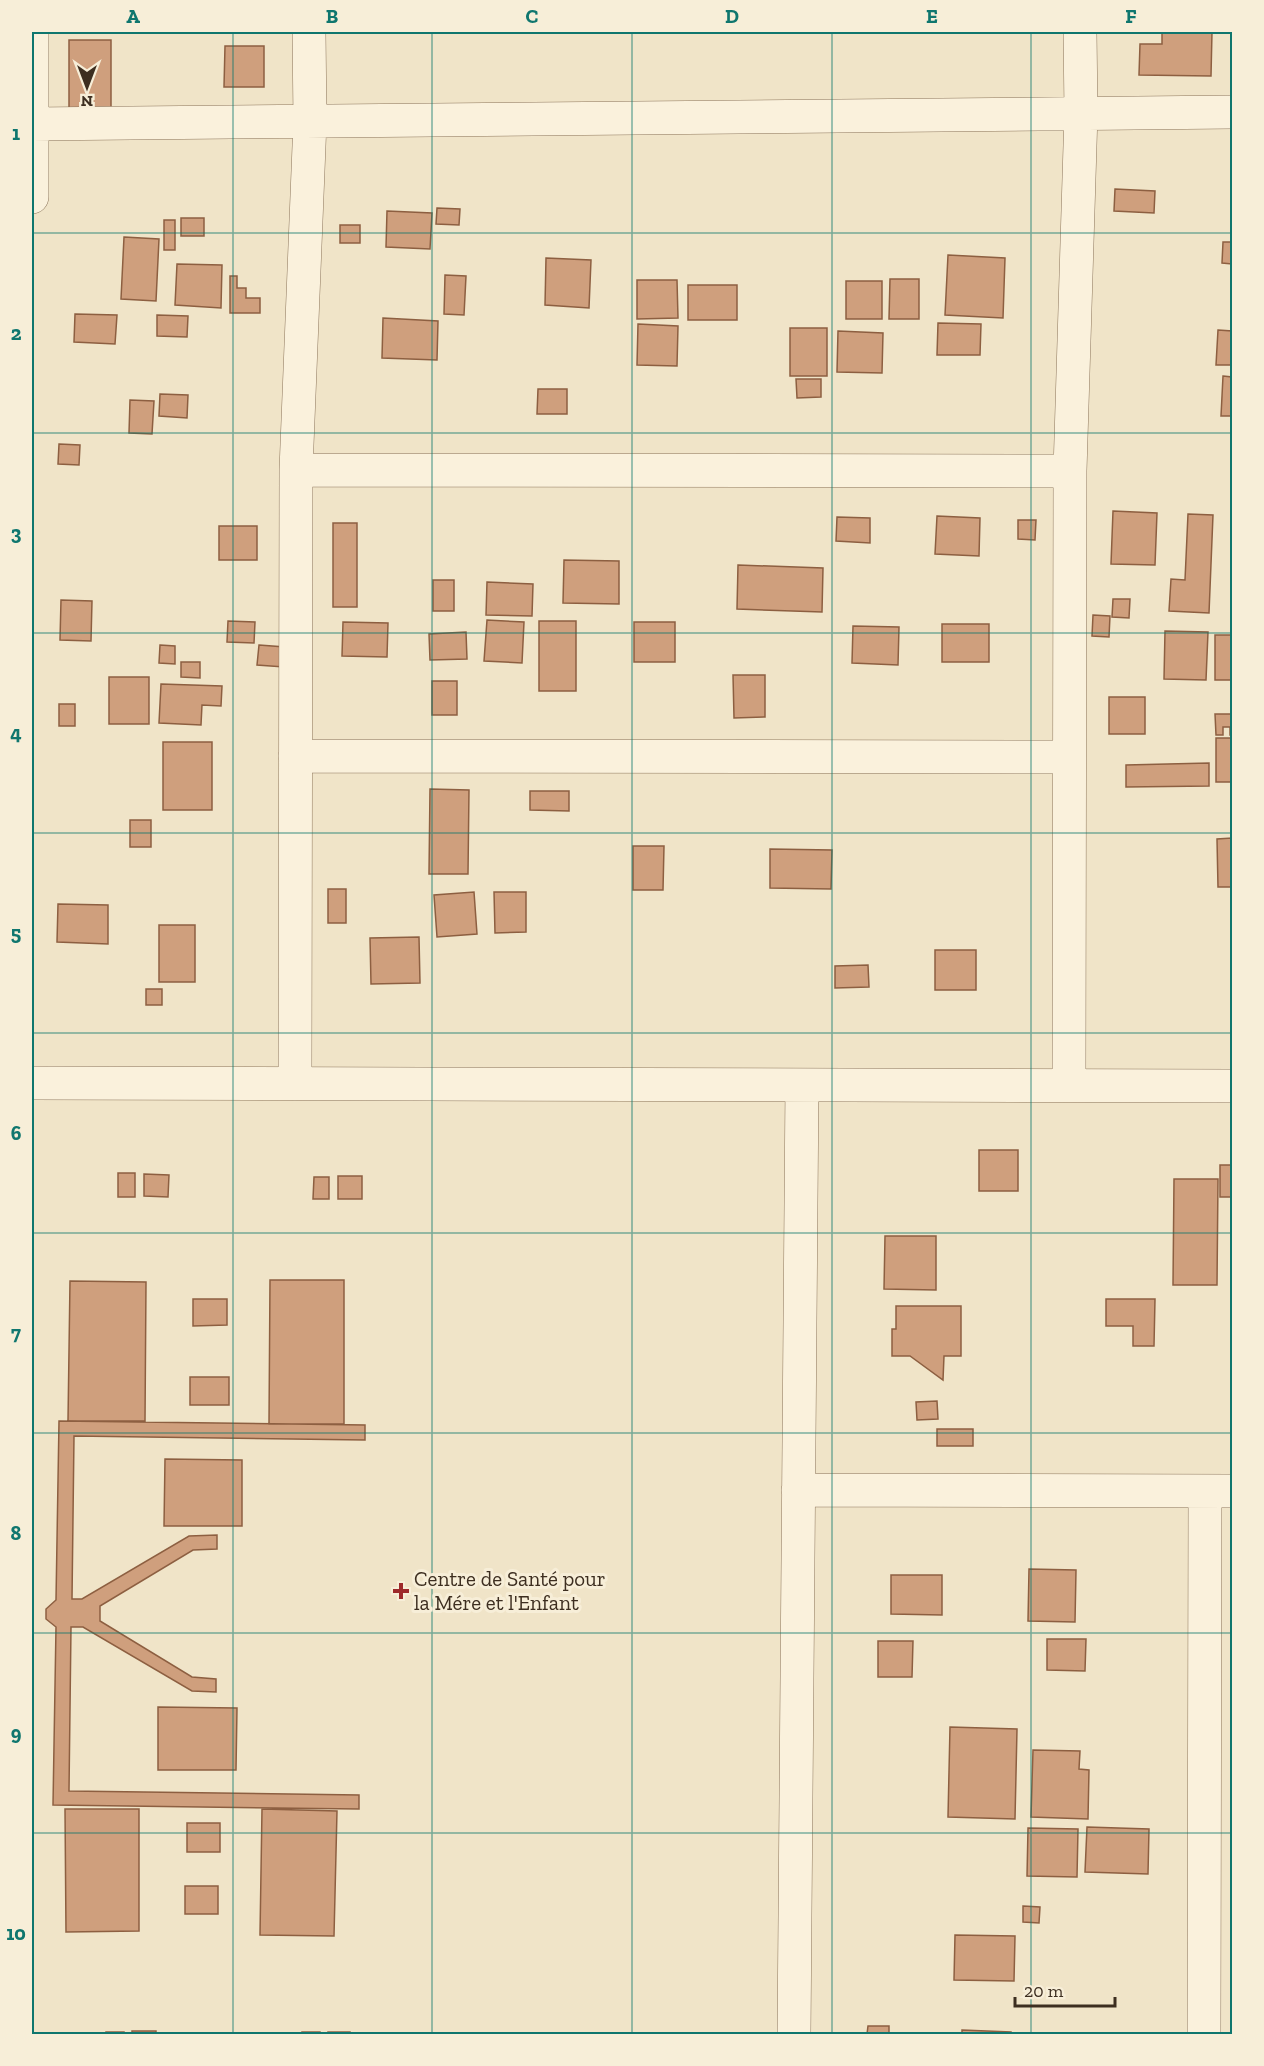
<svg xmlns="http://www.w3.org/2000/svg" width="1264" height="2066" viewBox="0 0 1264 2066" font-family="'Zilla Slab',serif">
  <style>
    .building { fill: #cf9f7d; stroke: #8d5f41; stroke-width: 1.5 }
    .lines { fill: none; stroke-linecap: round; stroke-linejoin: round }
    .minor-casing { stroke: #8d765c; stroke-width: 34 }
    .minor { stroke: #faf1dc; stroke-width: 33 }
    .grid { fill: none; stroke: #0f766e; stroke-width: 1.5; stroke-opacity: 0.55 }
    .poi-dot { fill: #9e2a2b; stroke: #f7eed8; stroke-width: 2 }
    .labels { text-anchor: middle; stroke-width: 6; stroke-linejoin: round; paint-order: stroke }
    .poi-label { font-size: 21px; fill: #3d2e20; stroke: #f7eed8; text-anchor: start }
    .neatline { fill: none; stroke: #0f766e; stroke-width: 2 }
    .grid-label { font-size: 20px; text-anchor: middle; font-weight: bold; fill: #0f766e }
  </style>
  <rect width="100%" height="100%" fill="#f0e4c8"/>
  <!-- building -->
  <path class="building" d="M172 32H210V33H172Z
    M1162 32H1212L1211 76 1139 75 1140 44H1162Z
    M69 40H111V112H69Z
    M225 46H264V87H224Z
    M1115 189 1155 191 1154 213 1114 211Z
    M437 208 460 209 459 225 436 224Z
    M387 211 432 213 430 249 386 247Z
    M181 218H204V236H181Z
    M164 220H175V250H164Z
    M340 225H360V243H340Z
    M124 237 159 239 156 301 121 299Z
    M1223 242H1232V264L1222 263Z
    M948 255 1005 258 1003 318 945 315Z
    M546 258 591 260 589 308 545 305Z
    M177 264 222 265 221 308 175 305Z
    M445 275 466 276 464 315 444 314Z
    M230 276H237V288H246V298H260V313H230Z
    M890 279H919V319H889Z
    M637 280H677L678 318 637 319Z
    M846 281H882V319H846Z
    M688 285H737V320H688Z
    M75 314 117 315 115 344 74 342Z
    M157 315 188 316 187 337 157 336Z
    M383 318 438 321 437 360 382 358Z
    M938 323 981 324 980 355H937Z
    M638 324 678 326 677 366 637 365Z
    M790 328H827V376H790Z
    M1218 330 1232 331V365H1216Z
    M838 331 883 333 882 373 837 372Z
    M1223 376 1232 377V416H1221Z
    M796 379H821V397L797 398Z
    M538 389H567V414H537Z
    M160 394 188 395 187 418 159 416Z
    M130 400 154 401 152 434 129 433Z
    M59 444 80 445 79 465 58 464Z
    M1113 511 1157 513 1155 565 1111 564Z
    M1188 514 1213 515 1209 613 1169 611 1171 579 1185 580Z
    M937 516 980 518 979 556 935 554Z
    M837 517 870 518V543L836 541Z
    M1018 520H1036L1035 540 1018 539Z
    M333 523H357V607H333Z
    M219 526H257V560H219Z
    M564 560 619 561V604L563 603Z
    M738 565 823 568 822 612 737 609Z
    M433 580H454V611H433Z
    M487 582 533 584 532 616 486 615Z
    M1113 599H1130L1129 618 1112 617Z
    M61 600 92 601 91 641 60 640Z
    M1093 615 1110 616 1109 637 1092 636Z
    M487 620 524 622 522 663 484 661Z
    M228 621 255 622 254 643 227 642Z
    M539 621H576V691H539Z
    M343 622 388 623 387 657 342 656Z
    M634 622H675V662H634Z
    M942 624H989V662H942Z
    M853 626 899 627 898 665 852 663Z
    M1165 631 1208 632 1206 680 1164 679Z
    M466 632 467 659 430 660 429 634Z
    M1215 635H1232V680H1215Z
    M160 645 175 646V664L159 663Z
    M259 645 285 647 284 667 257 665Z
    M181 662H200V678L181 677Z
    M733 675H765V717L734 718Z
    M109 677H149V724H109Z
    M432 681H457V715H432Z
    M161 684 222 686 221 706 202 705 201 725 159 723Z
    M1109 697H1145V734H1109Z
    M59 704H75V726H59Z
    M1215 714H1232V735H1230V727H1223V735H1216Z
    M1216 738H1232V782H1216Z
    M163 742H212V810H163Z
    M1209 763V786L1126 787V765Z
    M430 789 469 790 468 874H429Z
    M530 791H569V811L530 810Z
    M130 820H151V847H130Z
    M1232 838V887H1218L1217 839Z
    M633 846H664L663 890H633Z
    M770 849 832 850 831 889 770 888Z
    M328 889H346V923H328Z
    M474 892 477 934 437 937 434 895Z
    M494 892H526V932L495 933Z
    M58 904 108 905V944L57 942Z
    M159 925H195V982H159Z
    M419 937 420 983 371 984 370 938Z
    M935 950H976V990H935Z
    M868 965 869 987 835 988V966Z
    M146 989H162V1005H146Z
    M979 1150H1018V1191H979Z
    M1220 1165H1232V1197H1220Z
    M118 1173H135V1197H118Z
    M144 1174 169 1175 168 1197 144 1196Z
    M338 1176H362V1199H338Z
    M314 1177H329V1199H313Z
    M1174 1179H1218L1217 1285H1173Z
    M885 1236H936V1290L884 1289Z
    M270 1280H344V1424H269Z
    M70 1281 146 1282 145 1421H68Z
    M193 1299H227V1325L193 1326Z
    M1106 1299H1155L1154 1346H1133V1326H1106Z
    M896 1306H961V1356H944L943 1380 910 1356H892V1329H896Z
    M190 1377H229V1405H190Z
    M937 1401 938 1419 917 1420 916 1402Z
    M59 1421 365 1425V1440L74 1436 72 1599H82L189 1536 217 1535V1549L193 1550 100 1606V1621L192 1677 216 1679V1692L192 1691 83 1627H71L69 1791 359 1795V1809L53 1805 56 1627 46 1619V1609L56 1600Z
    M937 1429H973V1446H937Z
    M165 1459 242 1460V1526H164Z
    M1029 1569 1076 1570 1075 1622 1028 1621Z
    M891 1575H942V1615L891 1614Z
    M1047 1639H1086L1085 1671 1047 1670Z
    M878 1641H913L912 1677H878Z
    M158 1707 237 1708 236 1770H158Z
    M950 1727 1017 1729 1015 1819 948 1817Z
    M1033 1750 1080 1751 1079 1769 1089 1770 1088 1819 1031 1817Z
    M65 1809H139V1931L66 1932Z
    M262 1809 337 1811 334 1936 260 1935Z
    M187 1823H220V1852H187Z
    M1087 1827 1149 1829 1148 1874 1085 1872Z
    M1028 1828 1078 1829 1077 1877 1027 1876Z
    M185 1886H218V1914H185Z
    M1023 1906 1040 1907 1039 1923 1023 1922Z
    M955 1935 1015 1936 1014 1981 954 1980Z
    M868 2026H889V2034H867Z
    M962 2030 1011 2032V2034H962Z
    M132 2031H156V2034H132Z
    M106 2032H124V2034H106Z
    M302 2032H320V2034H302Z
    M328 2032H350V2034H328Z"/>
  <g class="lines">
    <!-- minor casing -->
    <g class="minor-casing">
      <path id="minor" d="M32 124 1232 112
        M32 197V32
        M296 470 1070 471
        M295 756 1069 757
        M32 1083 1232 1086
        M295 1084 296 470 310 121 309 32
        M1069 1085 1070 471 1081 113 1080 32
        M798 1490 1232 1491
        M794 2034 802 1085
        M1204 2034 1205 1491"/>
    </g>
    <!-- minor -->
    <use href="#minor" class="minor"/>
  </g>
  <!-- grid -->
  <path class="grid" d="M233 32V2034M432 32V2034M632 32V2034M832 32V2034M1031 32V2034M32 233H1232M32 433H1232M32 633H1232M32 833H1232M32 1033H1232M32 1233H1232M32 1433H1232M32 1633H1232M32 1833H1232"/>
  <!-- markers -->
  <path class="poi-dot" d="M398 1582h6v6h6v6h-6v6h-6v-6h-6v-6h6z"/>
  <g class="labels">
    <!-- poi labels -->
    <g class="poi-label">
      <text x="414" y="1586">Centre de Santé pour<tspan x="414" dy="24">la Mére et l'Enfant</tspan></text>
    </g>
  </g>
  <!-- border -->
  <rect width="1264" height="2066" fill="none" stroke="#f7eed8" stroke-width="66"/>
  <!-- north arrow -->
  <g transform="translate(87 87) rotate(180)" stroke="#f7eed8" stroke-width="4.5" paint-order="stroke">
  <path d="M0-4.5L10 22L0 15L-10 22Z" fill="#3d2e20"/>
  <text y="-9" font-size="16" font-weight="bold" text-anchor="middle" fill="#3d2e20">N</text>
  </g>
  <!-- scale -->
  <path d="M1015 1997v9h100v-9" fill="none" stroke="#3d2e20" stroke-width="3"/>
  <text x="1024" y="1997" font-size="18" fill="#3d2e20" stroke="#f7eed8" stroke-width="4.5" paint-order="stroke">20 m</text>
  <rect x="33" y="33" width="1198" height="2000" class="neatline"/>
  <g class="grid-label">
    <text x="133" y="23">A</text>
    <text x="332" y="23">B</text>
    <text x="532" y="23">C</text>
    <text x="732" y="23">D</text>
    <text x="932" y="23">E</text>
    <text x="1131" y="23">F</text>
    <text x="16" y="140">1</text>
    <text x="16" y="340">2</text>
    <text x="16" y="540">3</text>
    <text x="16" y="740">4</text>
    <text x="16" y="940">5</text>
    <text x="16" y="1140">6</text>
    <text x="16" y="1340">7</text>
    <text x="16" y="1540">8</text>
    <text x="16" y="1740">9</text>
    <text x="16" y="1940">10</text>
  </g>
</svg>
